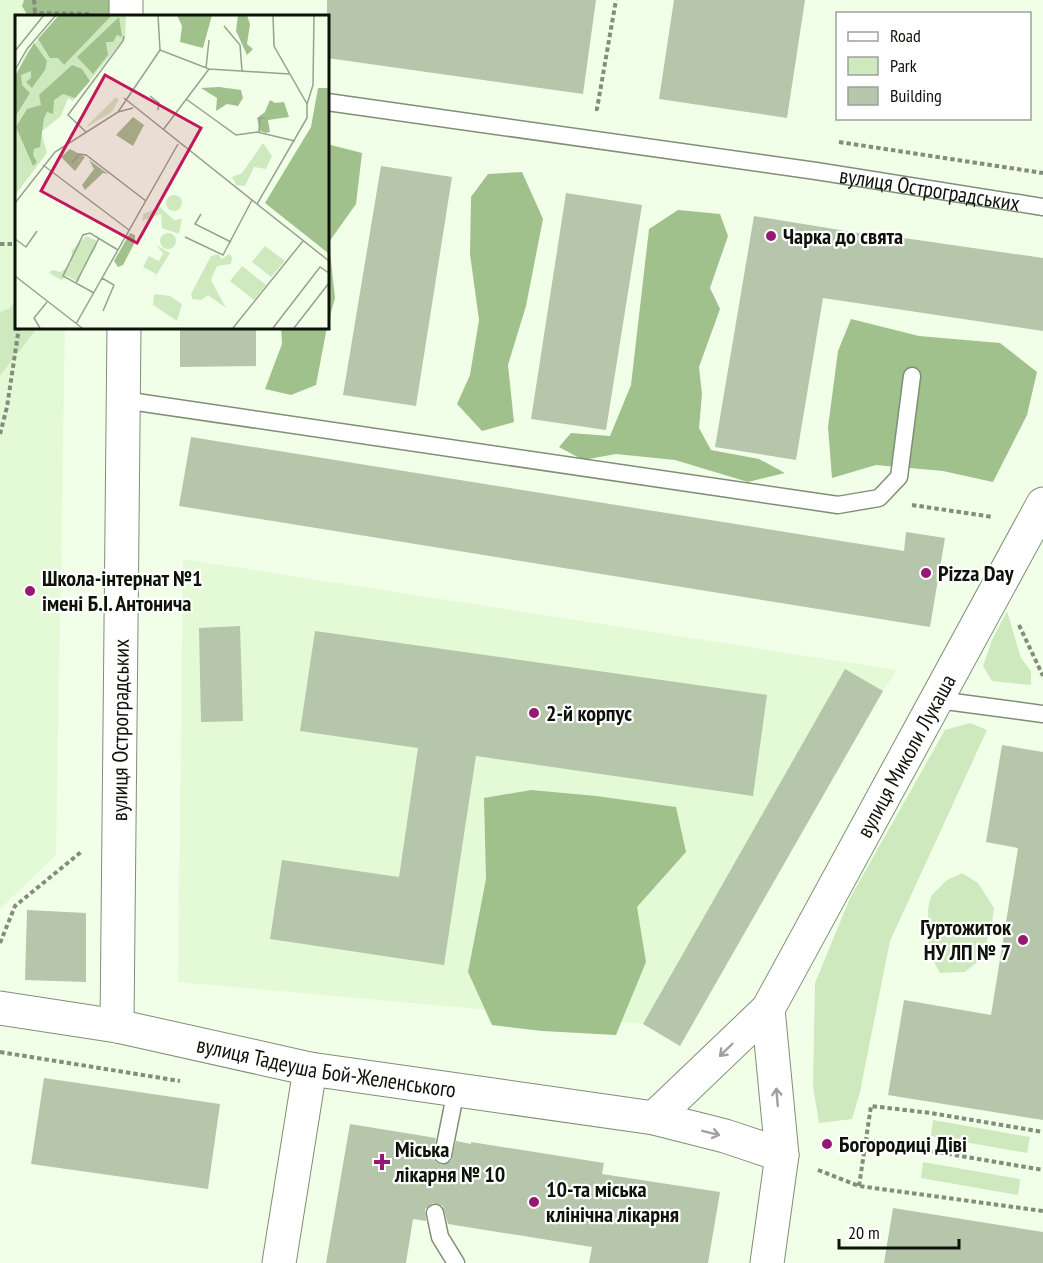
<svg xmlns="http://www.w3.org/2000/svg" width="1043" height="1263" viewBox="0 0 1043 1263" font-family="'PT Sans Narrow',sans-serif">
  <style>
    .built { fill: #e4fad7 }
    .green { fill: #cee9be }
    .forest { fill: #a0c18c }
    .building { fill: #b5c6ab }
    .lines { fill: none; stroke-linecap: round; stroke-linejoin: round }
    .service-casing { stroke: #7f8f76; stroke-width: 19 }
    .minor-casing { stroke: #7f8f76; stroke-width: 35 }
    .path { stroke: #828d7c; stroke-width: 4; stroke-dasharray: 4.5 3; stroke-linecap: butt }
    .service { stroke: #fff; stroke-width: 16 }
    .minor { stroke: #fff; stroke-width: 33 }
    .oneway { stroke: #9ea19d }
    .poi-dot { fill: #961871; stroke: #fff; stroke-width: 2 }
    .labels { text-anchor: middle; stroke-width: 4.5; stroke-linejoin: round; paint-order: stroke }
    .street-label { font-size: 22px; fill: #0d1309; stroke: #fff }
    .poi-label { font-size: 22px; font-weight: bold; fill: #0d1309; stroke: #fff; text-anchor: start }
    .inset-road { fill: none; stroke: #96a18f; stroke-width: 1.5 }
    .view { fill: #c2185b; fill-opacity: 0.15; stroke: #c2185b; stroke-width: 3 }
    .inset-edge { fill: none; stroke: #0d1309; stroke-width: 3 }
  </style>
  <rect width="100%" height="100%" fill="#f1ffe9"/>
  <!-- built -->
  <path class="built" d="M0 0H68L69 16H16V327H65L56 855 0 909Z
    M183 559 897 670 883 691 680 1046 643 1024 178 982Z"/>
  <!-- green -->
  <path class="green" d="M16 300V327H38L0 376V312L10 308Z
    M1007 611 1021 658 1031 671V685L992 681 983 666 992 640Z
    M970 723 987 730 890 941 860 1092 852 1119 819 1123 813 1086 815 983 850 898 945 730Z
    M962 873 978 883 994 908 991 929 981 959 965 972 940 973 929 953 928 909 931 896 947 880Z
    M933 1120 1030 1137 1027 1153 931 1136Z
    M923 1162 1020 1179 1018 1195 921 1178Z"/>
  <!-- forest -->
  <path class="forest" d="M24 0H110L109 16H28L22 6Z
    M327 144 362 153 356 204 329 242 335 298 327 327Z
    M522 172 543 219 526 306 508 365 514 422 482 431 457 404 470 375 479 320 470 254 471 197 488 174Z
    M678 210 720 214 728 236 710 288 720 309 699 367 702 394 699 428 711 450 759 459 785 473 748 482 675 460 616 454 583 460 559 447 571 433 610 436 631 385 649 229Z
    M851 319 919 336 1000 343 1037 372 1027 415 993 482 943 471 876 465 832 478 828 427 838 351Z
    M281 327H327L316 385 291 395 265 389 282 344Z
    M531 790 596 796 676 807 686 852 637 907 646 962 616 1035 542 1031 492 1025 468 972 486 879 484 798Z"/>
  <!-- building -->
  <path class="building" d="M327 0H596L583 94 327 58Z
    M674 0H805L787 118 659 99Z
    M381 166 452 177 416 406 343 395Z
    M566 193 642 205 606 430 531 419Z
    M754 216 883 237V235L1043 258V331L823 298 796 460 715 447Z
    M180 327H256V366L180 367Z
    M191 437 904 551 906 532 945 538 930 627 179 506Z
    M240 626 243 721 201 722 199 628Z
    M315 631 767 695 753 796 476 756 444 965 270 939 282 860 399 877 418 748 300 731Z
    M845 669 883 691 680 1046 643 1024Z
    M1002 745 1043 752V1120L888 1095 904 1000 991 1015 1018 848 986 842Z
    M27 910 86 913V982L25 980Z
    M44 1078 220 1104 208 1189 31 1164Z
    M350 1124 436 1138 433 1158 437 1163 442 1165 451 1161 456 1141 471 1144V1142L604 1163 602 1174 720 1192 708 1263H589L592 1247 448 1224 443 1206 433 1203 425 1209 426 1221 413 1219 406 1263H326Z
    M893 1208 1043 1232V1263H884Z"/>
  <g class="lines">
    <!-- service casing -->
    <g class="service-casing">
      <g id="service">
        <path id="s1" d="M327 102 816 171 1043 207"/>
        <path d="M123 400 838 505 879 498 899 477 912 376"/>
        <path d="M938 700 1043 714"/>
        <path d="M443 1155 456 1090"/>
        <path d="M435 1213 440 1237 456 1263"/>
      </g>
    </g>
    <!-- minor casing -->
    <g class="minor-casing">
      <g id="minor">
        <path d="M126 16V0"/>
        <path id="s2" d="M0 1008 117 1026 310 1069 654 1118 725 1136 782 1155"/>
        <path id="s3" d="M117 1026 124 327"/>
        <path id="s4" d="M654 1118 768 1009 1043 504"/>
        <path d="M279 1263 310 1069"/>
        <path d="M767 1263 782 1155 768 1009"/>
      </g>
    </g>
    <!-- path -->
    <path class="path" d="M34 0 35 13
      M35 16V13L90 14
      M595 109H597L616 0
      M839 142 1043 173
      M0 244H16
      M0 434 7 407 19 327
      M912 505 993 517
      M1019 625 1043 676
      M0 943 15 906 81 852
      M0 1052 180 1081
      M866 1140 1043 1170
      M818 1170 859 1186 1043 1211
      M859 1186 871 1106 931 1113 1043 1132"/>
    <!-- service -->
    <use href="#service" class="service"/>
    <!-- minor -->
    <use href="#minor" class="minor"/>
  </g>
  <!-- one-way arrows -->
  <defs><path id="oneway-shaft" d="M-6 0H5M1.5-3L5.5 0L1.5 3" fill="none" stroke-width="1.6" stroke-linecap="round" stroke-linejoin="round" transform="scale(1.5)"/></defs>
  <g class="oneway">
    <use href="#oneway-shaft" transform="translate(726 1050) rotate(136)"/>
    <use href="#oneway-shaft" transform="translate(777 1097) rotate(-95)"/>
    <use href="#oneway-shaft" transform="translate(711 1133) rotate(14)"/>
  </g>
  <!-- markers -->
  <g class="poi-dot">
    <circle cx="771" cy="236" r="6"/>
    <circle cx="926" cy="573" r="6"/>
    <circle cx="30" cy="591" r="6"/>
    <circle cx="534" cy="713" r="6"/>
    <circle cx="1023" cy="940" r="6"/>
    <circle cx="827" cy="1144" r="6"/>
    <path d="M379 1153h6v6h6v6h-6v6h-6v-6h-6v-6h6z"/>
    <circle cx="534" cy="1202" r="6"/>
  </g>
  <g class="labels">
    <!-- street labels -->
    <g class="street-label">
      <text dy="8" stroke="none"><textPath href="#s1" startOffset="609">вулиця Остроградських</textPath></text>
      <text dy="8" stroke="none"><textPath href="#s3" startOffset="296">вулиця Остроградських</textPath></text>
      <text dy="8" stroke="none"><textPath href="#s4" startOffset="446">вулиця Миколи Лукаша</textPath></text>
      <text dy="8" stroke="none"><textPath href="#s2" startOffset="332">вулиця Тадеуша Бой-Желенського</textPath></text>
    </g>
    <!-- poi labels -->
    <g class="poi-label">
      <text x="783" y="244">Чарка до свята</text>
      <text x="938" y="581">Pizza Day</text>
      <text x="42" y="586">Школа-інтернат №1<tspan x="42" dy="25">імені Б.І. Антонича</tspan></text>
      <text x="546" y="721">2-й корпус</text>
      <text x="1011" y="935" text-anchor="end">Гуртожиток<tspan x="1011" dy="25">НУ ЛП № 7</tspan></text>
      <text x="839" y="1152">Богородиці Діві</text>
      <text x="395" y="1157">Міська<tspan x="395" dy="25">лікарня № 10</tspan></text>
      <text x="546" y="1197">10-та міська<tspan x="546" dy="25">клінічна лікарня</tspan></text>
    </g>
  </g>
  <!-- overview -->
  <g transform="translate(15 15)">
    <rect width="314" height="314" fill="#f1ffe9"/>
    <path d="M44 0H111L110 23 58 86 53 83 46 101 26 117 32 138 0 180V61L12 37ZM100 83 104 84 97 97 70 113ZM248 128 257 141 251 154 239 152 230 171 221 170 217 162 227 158ZM151 188a8 8 0 1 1 16 0a8 8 0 1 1-16 0ZM145 192 159 205 167 204 164 219 147 213 146 199 127 206 128 199ZM145 226a8 8 0 1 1 16 0a8 8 0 1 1-16 0ZM71 221 81 225V233L67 254 64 267 52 261 46 265 34 258 37 255 46 257 56 248 57 235ZM141 230 155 238 137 267 141 259 128 252 134 241 144 246 148 238ZM250 231 270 246 256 262 237 247ZM203 239 207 244 214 239 217 242 216 249 202 251 196 265 211 293 193 280 186 285 177 284 176 279 196 241ZM227 251 251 270 239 285 215 266ZM139 279 155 281 167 289 162 306 138 290Z" fill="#cee9be"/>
    <path d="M44 0H97L49 50 43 43H35L23 24ZM162 0H197L188 33 165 27 167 11ZM223 0H232L235 9 232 29 238 34 232 40 221 16ZM104 2 107 22 102 20 98 27H91L93 40 78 59 62 42ZM19 28 32 46 30 55 17 73 11 67 16 63V56L6 60 7 70 15 78 0 102V61ZM57 50 67 54 75 66 60 83 48 79 39 85 38 99 32 97 29 103 25 132 19 134 18 140 22 147 18 151 1 112 12 94 26 90 24 80ZM204 72 226 75 228 83 223 91 212 89 201 96 202 83 186 73ZM303 73H313V238L250 188 296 112ZM255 85 260 88 269 87 274 102 253 105 255 117 251 118 245 116 242 103 250 97ZM118 102 129 110 118 131 101 120ZM55 134 70 142 60 156 46 142ZM74 145 93 159 88 158 70 175 67 170 79 154ZM115 218 120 220V227L108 250 103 252 99 246Z" fill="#a0c18c"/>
    <path class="inset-road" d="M143 0 145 35 194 54 274 59M258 0 259 31 292 89V103L242 189 314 246M209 11 225 30 227 56M0 36 29 0M191 53 194 25M0 55 12 34 41 0M135 81 144 88 143 95M109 83 242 189M171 84 221 120 242 117 280 126M292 89 298 70 299 0M103 97 145 35M148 115 194 54M71 117 53 100 108 26 109 21M244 117 245 103H250M57 148 64 139 71 140 131 186M28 150 114 215M0 188 40 137 103 97 118 93M186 199 180 209 216 227M170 222 208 240 237 185M0 224 11 232 22 216M0 261 67 313M87 263 99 270 88 296M61 268 84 223M79 278 48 261 68 220 75 218 103 235M61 309 163 129M25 313 19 303 32 287M218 313 288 226M258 313 305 252 314 258M279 313 314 268"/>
    <path class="view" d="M90 60 186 113 122 228 26 176Z"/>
    <rect width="314" height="314" class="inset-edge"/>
  </g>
  <!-- legend -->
  <rect x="836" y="12" width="195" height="108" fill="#ffffff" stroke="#9ea19d" stroke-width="1.5"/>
  <rect x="848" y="32" width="30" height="9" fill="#ffffff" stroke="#9ea19d" stroke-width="1.5"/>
  <text x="890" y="42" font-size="18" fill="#0d1309">Road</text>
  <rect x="848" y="57" width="30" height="18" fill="#cee9be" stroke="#9ea19d" stroke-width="1.5"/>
  <text x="890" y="72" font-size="18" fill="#0d1309">Park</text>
  <rect x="848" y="87" width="30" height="18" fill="#b5c6ab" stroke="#9ea19d" stroke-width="1.5"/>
  <text x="890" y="102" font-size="18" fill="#0d1309">Building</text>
  <!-- scale -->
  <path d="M839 1239v9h120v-9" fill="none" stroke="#0d1309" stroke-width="3"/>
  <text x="848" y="1239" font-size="18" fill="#0d1309" stroke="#ffffff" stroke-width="4.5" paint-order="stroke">20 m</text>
</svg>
